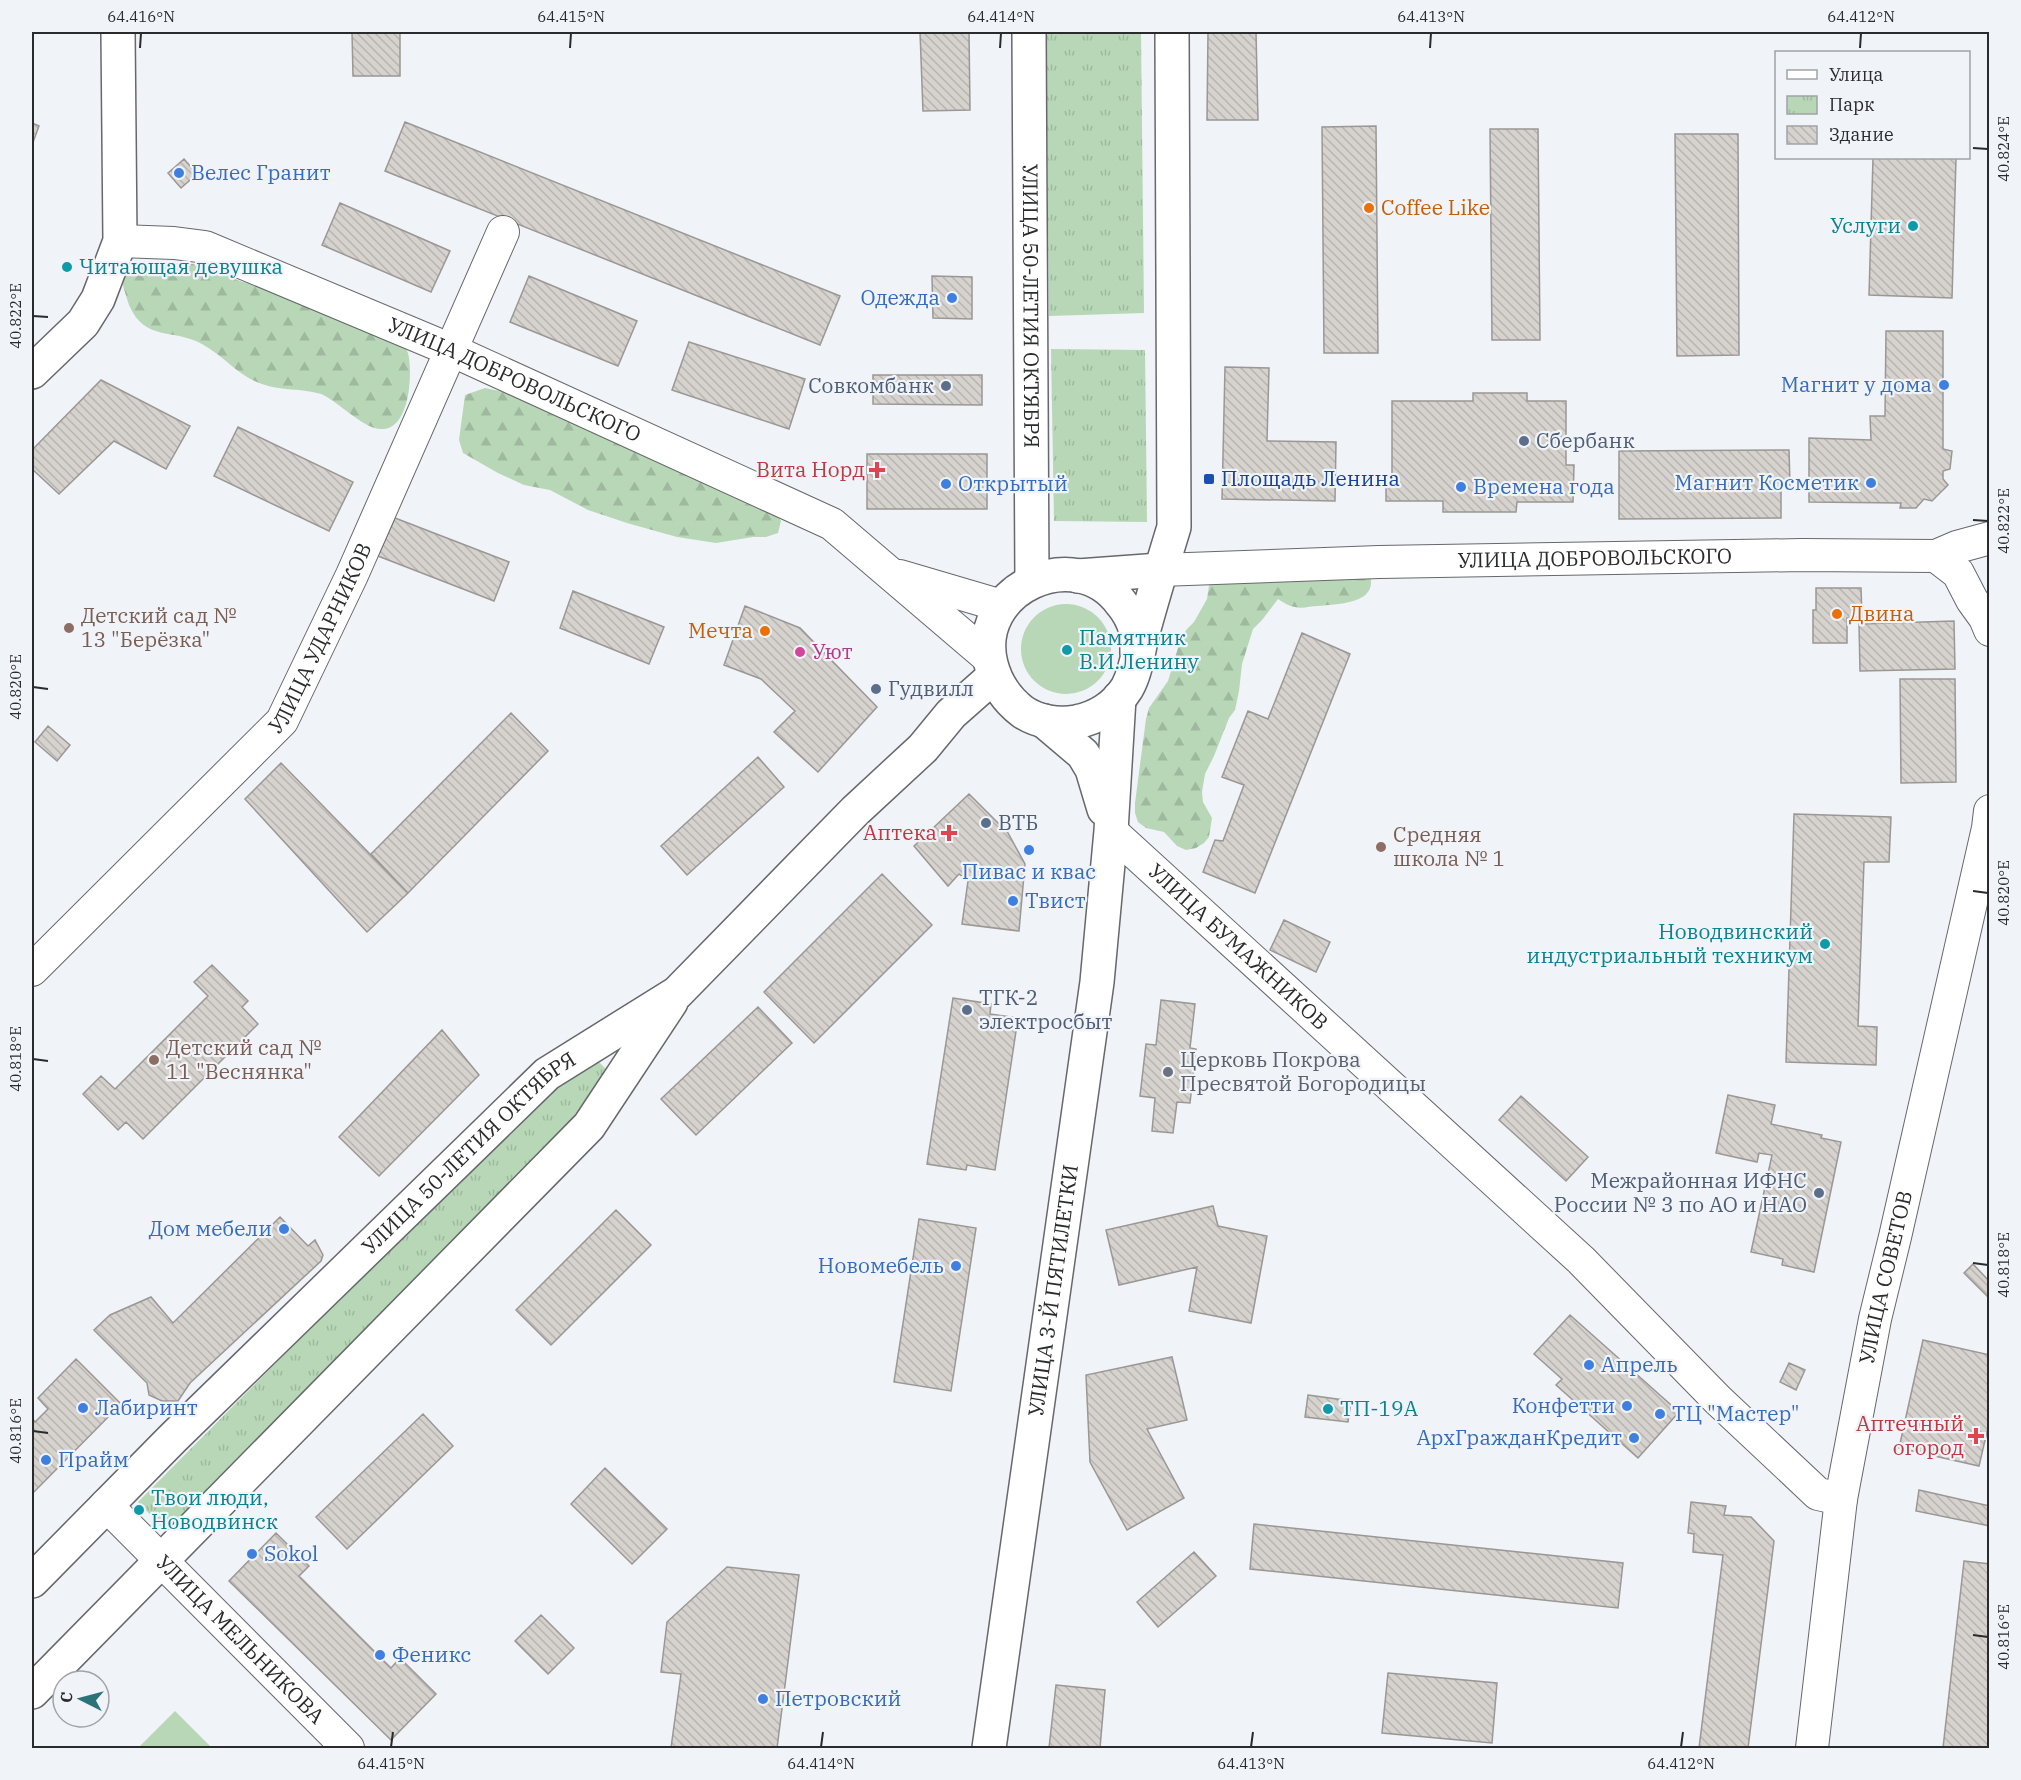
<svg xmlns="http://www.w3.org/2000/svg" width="2021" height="1780" viewBox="0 0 2021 1780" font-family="'IBM Plex Serif',serif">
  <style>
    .grass { fill: #b8d7b7 }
    .forest { fill: url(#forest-firs) }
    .park { fill: url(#park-tufts) }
    .building { fill: url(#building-back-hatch); stroke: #9b9794; stroke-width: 1.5 }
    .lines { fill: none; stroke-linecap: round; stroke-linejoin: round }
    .minor-casing { stroke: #66686c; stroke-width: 34 }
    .major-casing { stroke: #66686c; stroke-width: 36 }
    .minor { stroke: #fff; stroke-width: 32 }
    .major { stroke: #fff; stroke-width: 33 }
    .ticks { fill: none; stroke: #2a2b2c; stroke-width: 2 }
    .shop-dot { fill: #3f7fe0; stroke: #f0f3f8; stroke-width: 2 }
    .food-dot { fill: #e8710a; stroke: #f0f3f8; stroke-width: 2 }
    .culture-dot { fill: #0f9aa8; stroke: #f0f3f8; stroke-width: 2 }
    .service-dot { fill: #5c6f8a; stroke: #f0f3f8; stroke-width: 2 }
    .health-dot { fill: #e0444e; stroke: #f0f3f8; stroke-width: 2 }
    .transit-dot { fill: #1a4fb4; stroke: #f0f3f8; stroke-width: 2 }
    .education-dot { fill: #8d6e63; stroke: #f0f3f8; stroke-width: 2 }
    .hotel-dot { fill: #d1479c; stroke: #f0f3f8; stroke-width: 2 }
    .worship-dot { fill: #6b7280; stroke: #f0f3f8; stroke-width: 2 }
    .labels { text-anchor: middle; stroke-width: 4.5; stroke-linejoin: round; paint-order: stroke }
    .shop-label { font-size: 21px; fill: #366cbe; stroke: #f0f3f8; text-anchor: start }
    .food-label { font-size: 21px; fill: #c56008; stroke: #f0f3f8; text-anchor: start }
    .culture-label { font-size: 21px; fill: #0d838f; stroke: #f0f3f8; text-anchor: start }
    .street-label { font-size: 21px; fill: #2a2b2c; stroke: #f0f3f8 }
    .service-label { font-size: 21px; fill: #4e5e75; stroke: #f0f3f8; text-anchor: start }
    .health-label { font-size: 21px; fill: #be3a42; stroke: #f0f3f8; text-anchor: end }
    .transit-label { font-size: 21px; fill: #164399; stroke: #f0f3f8; text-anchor: start }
    .education-label { font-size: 21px; fill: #785e54; stroke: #f0f3f8; text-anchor: start }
    .hotel-label { font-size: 21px; fill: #b23c85; stroke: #f0f3f8; text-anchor: start }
    .worship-label { font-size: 21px; fill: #5b616d; stroke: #f0f3f8; text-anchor: start }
    .neatline { fill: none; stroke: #2a2b2c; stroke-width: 2 }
    .ticks-label { font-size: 15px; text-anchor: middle; fill: #2a2b2c }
  </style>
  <defs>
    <pattern id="forest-firs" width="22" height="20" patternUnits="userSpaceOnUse" patternTransform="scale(1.5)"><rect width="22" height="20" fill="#b8d7b7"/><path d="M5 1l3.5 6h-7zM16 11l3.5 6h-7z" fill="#9eb99e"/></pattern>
    <pattern id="park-tufts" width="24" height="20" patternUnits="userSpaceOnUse" patternTransform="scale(1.5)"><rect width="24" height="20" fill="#b8d7b7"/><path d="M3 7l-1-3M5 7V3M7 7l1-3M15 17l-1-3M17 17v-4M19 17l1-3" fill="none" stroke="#9eb99e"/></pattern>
    <pattern id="building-back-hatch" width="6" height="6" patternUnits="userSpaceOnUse" patternTransform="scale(1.5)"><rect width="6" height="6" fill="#d6d2ce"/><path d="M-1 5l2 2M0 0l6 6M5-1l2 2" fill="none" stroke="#b8b4b1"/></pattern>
  </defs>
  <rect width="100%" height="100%" fill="#f0f3f8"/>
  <!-- grass -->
  <path class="grass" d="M1021 649a45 45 0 1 1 90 0a45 45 0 1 1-90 0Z
    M175 1711 212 1748H138Z"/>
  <!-- forest -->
  <path class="forest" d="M156 263 198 264 240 281 261 286 400 342C403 345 406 348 408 353 413 373 410 432 380 429 362 428 338 401 321 394 302 388 281 391 262 384 238 376 224 356 202 344 173 328 145 342 129 305 126 295 123 288 122 278L135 267Z
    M485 388 514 394 775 510 781 521 778 533 766 537H753L716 543 677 537 627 523 588 510 550 490 524 485 498 473 463 453 459 440 465 395Z
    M1369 572C1381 604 1339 604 1318 606 1310 606 1303 609 1295 607 1288 606 1283 602 1278 599L1262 620 1253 629 1242 664 1239 691 1235 710 1229 718 1214 756 1205 774 1202 792 1203 802 1212 818 1209 837 1204 843 1196 848 1186 850 1177 846 1164 832 1146 828 1138 822 1135 813V803L1146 719 1149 708 1168 681 1181 638 1187 629 1194 622 1207 599 1210 579Z"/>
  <!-- park -->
  <path class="park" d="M1046 32H1141L1144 313 1049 316Z
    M1051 349 1145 350 1147 522 1054 521Z
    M596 1059 608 1071 551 1146 166 1531 138 1502 522 1115Z"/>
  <!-- building -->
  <path class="building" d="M352 32H400V76H353Z
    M920 32H969L970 110 923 111Z
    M1208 32H1256L1258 120H1207Z
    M405 122 840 296 820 345 385 171Z
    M32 123 39 126 32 145Z
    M1376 126 1378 353H1324L1322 127Z
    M1490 129H1538L1540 340H1492Z
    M1675 134H1738L1739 355 1677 356Z
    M1873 158H1956L1952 298 1869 295Z
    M184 159 197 174 181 188 168 173Z
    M340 203 450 251 431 292 322 245Z
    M529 276 637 321 618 366 510 322Z
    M932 276 972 277V319L933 318Z
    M1886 331H1943V449L1952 451 1950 469 1943 471V479L1948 485 1932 501 1924 499 1916 508H1900L1901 503 1809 502V438L1871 440 1870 416H1885Z
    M689 342 805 379 789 429 672 390Z
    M1225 367 1269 368 1267 441 1336 442 1335 501 1222 499Z
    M873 375H982V405L873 404Z
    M101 380 190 426 166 469 114 441 59 494 32 469V450Z
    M1473 393H1527V401H1566V465H1574L1573 502H1517L1516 512H1443V501H1386V481H1392V401H1473Z
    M238 427 353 482 329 531 214 476Z
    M1789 450 1790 485H1781V518L1619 519V451Z
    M867 454H987V509H867Z
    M395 518 509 562 494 601 378 556Z
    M1816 588H1861L1862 618H1847V643H1813V610H1816Z
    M573 591 664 627 649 664 560 628Z
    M745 606 800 628 877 707 818 772 774 732 795 711 761 679 724 665Z
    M1954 621 1955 669 1860 671 1859 624Z
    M1302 633 1350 654 1255 893 1203 872 1215 840 1223 841 1244 785 1222 777 1248 711 1268 719Z
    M1900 679H1955L1956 782 1901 783Z
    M511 713 548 751 408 893 371 854Z
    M48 726 70 745 57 761 35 742Z
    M758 757 784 787 687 875 661 846Z
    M281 763 408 893 367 932 245 799Z
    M969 794 1008 833 1025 864 1019 931 962 924 968 881 959 874 948 886 914 846Z
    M1794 814 1891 817 1889 862H1864L1858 1026 1877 1027 1876 1065 1786 1062Z
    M882 874 932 925 814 1043 764 992Z
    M1284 920 1330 942 1316 972 1270 950Z
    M212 965 248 1001 242 1007 258 1024 143 1139 126 1122 118 1130 83 1094 101 1076 115 1089 208 996 194 982Z
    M953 998 991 1004 990 1014 1018 1018 995 1170 967 1165 966 1170 927 1164Z
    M1161 1000 1195 1004 1190 1048 1196 1049 1190 1103 1177 1102 1173 1133 1152 1131 1155 1098 1140 1096 1146 1044 1156 1045Z
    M758 1007 792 1043 696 1135 661 1099Z
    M442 1030 479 1075 379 1176 339 1137Z
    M1728 1095 1775 1105 1771 1124 1822 1135 1821 1138 1841 1142 1814 1272 1782 1265 1783 1259 1751 1252 1772 1155 1759 1153 1757 1162 1716 1153Z
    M1521 1096 1588 1157 1566 1181 1499 1120Z
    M1213 1206 1218 1226 1267 1236 1251 1323 1189 1311 1197 1267 1119 1285 1106 1230Z
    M616 1210 651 1245 551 1345 516 1310Z
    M280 1217 308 1246 315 1240 323 1255 321 1261 190 1383 178 1401H162L149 1395 147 1383 94 1330 110 1315 151 1297 173 1323Z
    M919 1219 976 1228 951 1391 894 1382Z
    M1973 1264 1990 1282V1299L1964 1273Z
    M1570 1315 1679 1412 1638 1458 1556 1385 1562 1379 1534 1354Z
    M1923 1340 1990 1355V1419L1979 1466 1899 1448Z
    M1172 1357 1187 1420 1147 1429 1184 1498 1127 1530 1090 1462 1086 1375Z
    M76 1359 121 1404 32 1494V1418L35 1422 48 1409 38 1398Z
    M1789 1363 1805 1370 1796 1390 1780 1382Z
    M1308 1395 1351 1401 1348 1422 1305 1417Z
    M423 1414 453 1446 347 1549 316 1517Z
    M605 1468 667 1529 632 1564 571 1504Z
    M1919 1490 1990 1506V1526L1916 1511Z
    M1691 1502 1726 1506 1724 1515 1751 1517 1774 1541 1748 1748H1699L1723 1555 1693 1552 1694 1534 1688 1533Z
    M1254 1524 1623 1563 1618 1608 1250 1569Z
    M276 1533 309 1566 299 1576 391 1668 400 1658 436 1694 391 1740 229 1581Z
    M1194 1552 1216 1576 1158 1627 1137 1602Z
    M1964 1561 1990 1564V1748H1943Z
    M727 1567 799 1575 777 1748H671L681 1674 661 1672 667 1622Z
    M541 1615 574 1648 548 1674 515 1641Z
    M1388 1673 1497 1683 1492 1743 1382 1733Z
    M1056 1685 1105 1690 1100 1748H1049Z"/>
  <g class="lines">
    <!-- minor casing -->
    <g class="minor-casing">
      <g id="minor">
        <path id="s1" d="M120 241 174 243 205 247 451 350 832 524 989 658"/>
        <path d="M1936 556 1957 547 1990 538"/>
        <path id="s2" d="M1160 570 1379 562 1802 555 1936 556 1958 573 1972 600 1985 618 1990 630"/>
        <path d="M900 576 1002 606"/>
        <path id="s3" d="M1111 831 1581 1260 1718 1400 1818 1494 1841 1499"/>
        <path id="s4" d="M32 970 282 721 352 575 503 232"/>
        <path id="s5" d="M106 1505 348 1748"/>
        <path id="s6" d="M1812 1748 1841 1499 1875 1319 1895 1237 1988 828 1990 811"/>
      </g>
    </g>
    <!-- major casing -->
    <g class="major-casing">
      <g id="major">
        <path id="s7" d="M1029 32 1032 581"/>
        <path d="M32 372 83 323 98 299 120 241 118 32"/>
        <path d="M1078 576 1160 570"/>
        <path d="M1137 654C1137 647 1137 638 1136 631 1133 621 1128 611 1121 603 1076 541 972 589 991 664 996 684 1006 699 1023 712 1038 722 1058 725 1076 722 1097 718 1116 706 1127 688 1136 672 1138 653 1142 636 1152 599 1163 563 1174 527L1172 32"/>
        <path d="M1044 721 1083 754 1092 769 1104 809"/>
        <path id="s8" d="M32 1581 173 1438 547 1074 677 993 855 811 923 748 951 714 994 676"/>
        <path d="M32 1692 589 1126 671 1002"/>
        <path id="s9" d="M989 1748 1097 982 1111 831 1119 698"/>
      </g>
    </g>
    <!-- minor -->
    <use href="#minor" class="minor"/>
    <!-- major -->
    <use href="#major" class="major"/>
  </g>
  <!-- ticks -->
  <path class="ticks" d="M140 48 141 33M570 48 571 33M1000 48 1001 33M1430 48 1431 33M1860 48 1861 33M1973 148 1988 149M33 316 48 317M1973 520 1988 521M33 687 48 689M1973 891 1988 893M33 1059 48 1061M1973 1263 1988 1265M33 1431 48 1433M1973 1635 1988 1637M391 1747 393 1732M821 1747 823 1732M1251 1747 1253 1732M1681 1747 1683 1732"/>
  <!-- markers -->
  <g class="shop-dot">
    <circle cx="179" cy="173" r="6"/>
    <circle cx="952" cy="298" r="6"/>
    <circle cx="1944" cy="385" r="6"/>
    <circle cx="1871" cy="483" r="6"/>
    <circle cx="946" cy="484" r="6"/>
    <circle cx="1461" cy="487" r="6"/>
    <circle cx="1029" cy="850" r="6"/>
    <circle cx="1013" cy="901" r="6"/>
    <circle cx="284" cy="1229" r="6"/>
    <circle cx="956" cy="1266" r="6"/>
    <circle cx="1589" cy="1365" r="6"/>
    <circle cx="1627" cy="1406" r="6"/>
    <circle cx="83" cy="1408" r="6"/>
    <circle cx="1660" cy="1414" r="6"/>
    <circle cx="1634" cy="1438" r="6"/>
    <circle cx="46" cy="1460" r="6"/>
    <circle cx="252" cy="1554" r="6"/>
    <circle cx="380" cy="1655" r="6"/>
    <circle cx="763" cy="1699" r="6"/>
  </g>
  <g class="food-dot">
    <circle cx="1369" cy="208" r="6"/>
    <circle cx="1837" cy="614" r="6"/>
    <circle cx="765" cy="631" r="6"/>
  </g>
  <g class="culture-dot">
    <circle cx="1913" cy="226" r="6"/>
    <circle cx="67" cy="267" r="6"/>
    <circle cx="1067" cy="650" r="6"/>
    <circle cx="1825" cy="944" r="6"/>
    <circle cx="1328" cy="1409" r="6"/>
    <circle cx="139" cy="1510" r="6"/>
  </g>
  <g class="service-dot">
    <circle cx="946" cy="386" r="6"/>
    <circle cx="1524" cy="441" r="6"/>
    <circle cx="876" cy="689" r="6"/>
    <circle cx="986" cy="823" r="6"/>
    <circle cx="967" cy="1010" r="6"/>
    <circle cx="1819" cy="1193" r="6"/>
  </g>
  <g class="health-dot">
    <path d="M874 461h6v6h6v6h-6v6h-6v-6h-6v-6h6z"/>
    <path d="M946 824h6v6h6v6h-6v6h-6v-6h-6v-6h6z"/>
    <path d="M1973 1427h6v6h6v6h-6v6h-6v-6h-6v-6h6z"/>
  </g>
  <rect class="transit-dot" x="1203" y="473" width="12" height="12" rx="3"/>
  <g class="education-dot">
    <circle cx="69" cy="628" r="6"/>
    <circle cx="1381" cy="847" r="6"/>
    <circle cx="154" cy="1060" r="6"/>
  </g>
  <circle class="hotel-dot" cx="800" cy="652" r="6"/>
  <circle class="worship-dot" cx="1168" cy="1072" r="6"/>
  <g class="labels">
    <!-- shop labels -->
    <g class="shop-label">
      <text x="191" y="180">Велес Гранит</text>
      <text x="940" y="305" text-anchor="end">Одежда</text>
      <text x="1932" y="392" text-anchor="end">Магнит у дома</text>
      <text x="1859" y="490" text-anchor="end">Магнит Косметик</text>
      <text x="958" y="491">Открытый</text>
      <text x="1473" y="494">Времена года</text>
      <text x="1029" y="879" text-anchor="middle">Пивас и квас</text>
      <text x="1025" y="908">Твист</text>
      <text x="272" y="1236" text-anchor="end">Дом мебели</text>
      <text x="944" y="1273" text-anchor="end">Новомебель</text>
      <text x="1601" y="1372">Апрель</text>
      <text x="1615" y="1413" text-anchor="end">Конфетти</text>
      <text x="95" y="1415">Лабиринт</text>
      <text x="1672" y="1421">ТЦ "Мастер"</text>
      <text x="1622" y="1445" text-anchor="end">АрхГражданКредит</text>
      <text x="58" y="1467">Прайм</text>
      <text x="264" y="1561">Sokol</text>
      <text x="392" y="1662">Феникс</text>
      <text x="775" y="1706">Петровский</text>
    </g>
    <!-- food labels -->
    <g class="food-label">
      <text x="1381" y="215">Coffee Like</text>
      <text x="1849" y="621">Двина</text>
      <text x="753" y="638" text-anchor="end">Мечта</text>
    </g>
    <!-- culture labels -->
    <g class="culture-label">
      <text x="1901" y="233" text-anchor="end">Услуги</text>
      <text x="79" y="274">Читающая девушка</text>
      <text x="1079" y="645">Памятник<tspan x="1079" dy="24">В.И.Ленину</tspan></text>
      <text x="1813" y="939" text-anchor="end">Новодвинский<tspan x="1813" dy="24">индустриальный техникум</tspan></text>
      <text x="1340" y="1416">ТП-19А</text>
      <text x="151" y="1505">Твои люди,<tspan x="151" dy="24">Новодвинск</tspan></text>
    </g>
    <!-- street labels -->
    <g class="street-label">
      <text dy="7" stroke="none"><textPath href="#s7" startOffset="274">УЛИЦА 50-ЛЕТИЯ ОКТЯБРЯ</textPath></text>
      <text dy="7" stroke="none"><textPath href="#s1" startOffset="422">УЛИЦА ДОБРОВОЛЬСКОГО</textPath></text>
      <text dy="7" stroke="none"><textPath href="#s2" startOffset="435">УЛИЦА ДОБРОВОЛЬСКОГО</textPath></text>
      <text dy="7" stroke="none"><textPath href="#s4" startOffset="444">УЛИЦА УДАРНИКОВ</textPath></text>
      <text dy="7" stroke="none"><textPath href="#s3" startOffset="172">УЛИЦА БУМАЖНИКОВ</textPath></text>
      <text dy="7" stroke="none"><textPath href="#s8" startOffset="612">УЛИЦА 50-ЛЕТИЯ ОКТЯБРЯ</textPath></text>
      <text dy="7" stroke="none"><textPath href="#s6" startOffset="477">УЛИЦА СОВЕТОВ</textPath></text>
      <text dy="7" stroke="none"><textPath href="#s9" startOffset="462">УЛИЦА 3-Й ПЯТИЛЕТКИ</textPath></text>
      <text dy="7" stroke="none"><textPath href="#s5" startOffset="190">УЛИЦА МЕЛЬНИКОВА</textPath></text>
    </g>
    <!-- service labels -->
    <g class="service-label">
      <text x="934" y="393" text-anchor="end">Совкомбанк</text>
      <text x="1536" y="448">Сбербанк</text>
      <text x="888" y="696">Гудвилл</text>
      <text x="998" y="830">ВТБ</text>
      <text x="979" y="1005">ТГК-2<tspan x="979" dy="24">электросбыт</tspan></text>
      <text x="1807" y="1188" text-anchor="end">Межрайонная ИФНС<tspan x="1807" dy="24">России № 3 по АО и НАО</tspan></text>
    </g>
    <!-- health labels -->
    <g class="health-label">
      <text x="865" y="477">Вита Норд</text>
      <text x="937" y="840">Аптека</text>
      <text x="1964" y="1431">Аптечный<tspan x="1964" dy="24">огород</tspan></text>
    </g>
    <!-- transit labels -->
    <g class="transit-label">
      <text x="1221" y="486">Площадь Ленина</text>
    </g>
    <!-- education labels -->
    <g class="education-label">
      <text x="81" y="623">Детский сад №<tspan x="81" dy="24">13 "Берёзка"</tspan></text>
      <text x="1393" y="842">Средняя<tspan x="1393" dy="24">школа № 1</tspan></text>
      <text x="166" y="1055">Детский сад №<tspan x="166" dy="24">11 "Веснянка"</tspan></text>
    </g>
    <!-- hotel labels -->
    <g class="hotel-label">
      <text x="812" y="659">Уют</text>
    </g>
    <!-- worship labels -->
    <g class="worship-label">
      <text x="1180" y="1067">Церковь Покрова<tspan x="1180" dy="24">Пресвятой Богородицы</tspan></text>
    </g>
  </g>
  <!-- border -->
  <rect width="2021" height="1780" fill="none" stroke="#f0f3f8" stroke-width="66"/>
  <!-- legend -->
  <rect x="1775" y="51" width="195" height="108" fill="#f0f3f8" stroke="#a1a3a6" stroke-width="1.5"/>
  <rect x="1787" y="70" width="30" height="9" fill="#ffffff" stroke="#a1a3a6" stroke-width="1.5"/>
  <text x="1829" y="81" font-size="18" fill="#2a2b2c">Улица</text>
  <rect x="1787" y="96" width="30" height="18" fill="url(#park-tufts)" stroke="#a1a3a6" stroke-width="1.5"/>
  <text x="1829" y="111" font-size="18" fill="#2a2b2c">Парк</text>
  <rect x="1787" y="126" width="30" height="18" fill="url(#building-back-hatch)" stroke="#a1a3a6" stroke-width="1.5"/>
  <text x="1829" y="141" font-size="18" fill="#2a2b2c">Здание</text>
  <!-- north arrow -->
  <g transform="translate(81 1699) rotate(276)"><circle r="28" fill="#f0f3f8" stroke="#a1a3a6" stroke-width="1.5"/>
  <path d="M0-4.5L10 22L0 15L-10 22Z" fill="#2a7478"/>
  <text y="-9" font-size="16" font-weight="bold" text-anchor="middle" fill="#2a2b2c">С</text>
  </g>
  <rect x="33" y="33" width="1955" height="1714" class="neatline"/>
  <g class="ticks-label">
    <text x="141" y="22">64.416°N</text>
    <text x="571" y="22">64.415°N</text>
    <text x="1001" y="22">64.414°N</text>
    <text x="1431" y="22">64.413°N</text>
    <text x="1861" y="22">64.412°N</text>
    <text transform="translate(2004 149) rotate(-90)" y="5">40.824°E</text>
    <text transform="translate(16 316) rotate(-90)" y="5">40.822°E</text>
    <text transform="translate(2004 521) rotate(-90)" y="5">40.822°E</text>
    <text transform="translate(16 687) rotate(-90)" y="5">40.820°E</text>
    <text transform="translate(2004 893) rotate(-90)" y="5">40.820°E</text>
    <text transform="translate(16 1059) rotate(-90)" y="5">40.818°E</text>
    <text transform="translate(2004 1265) rotate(-90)" y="5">40.818°E</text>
    <text transform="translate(16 1431) rotate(-90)" y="5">40.816°E</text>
    <text transform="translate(2004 1637) rotate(-90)" y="5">40.816°E</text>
    <text x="391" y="1769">64.415°N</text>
    <text x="821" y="1769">64.414°N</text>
    <text x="1251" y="1769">64.413°N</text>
    <text x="1681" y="1769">64.412°N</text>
  </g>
</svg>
